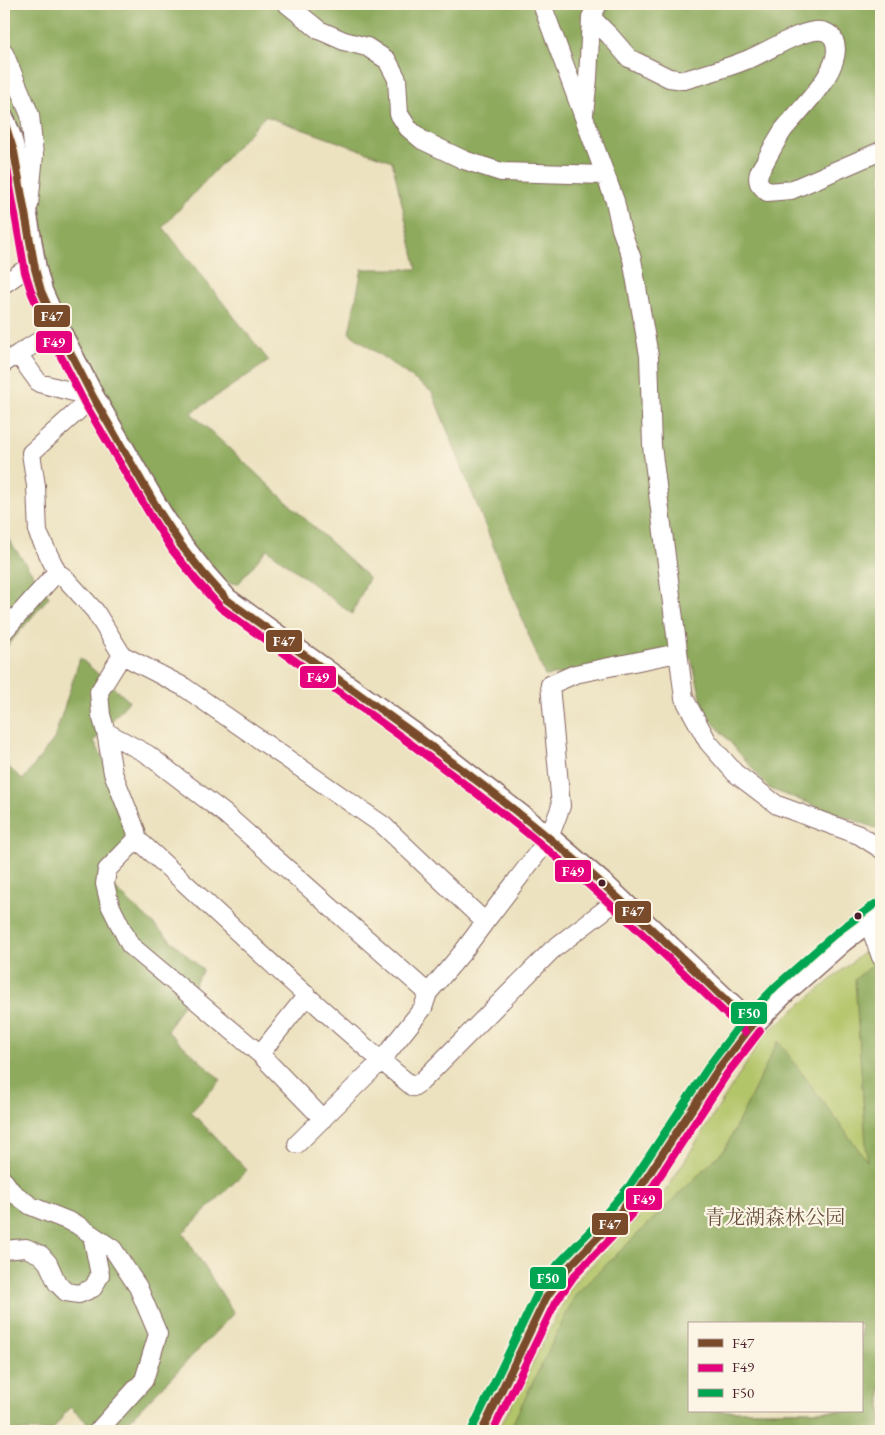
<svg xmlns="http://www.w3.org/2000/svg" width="885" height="1435" viewBox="0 0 885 1435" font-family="'EB Garamond','Noto Serif SC',serif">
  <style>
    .green { fill: #b3c569; stroke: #7e724a; fill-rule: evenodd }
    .forest { fill: #8eaa5d; stroke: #6c6444; fill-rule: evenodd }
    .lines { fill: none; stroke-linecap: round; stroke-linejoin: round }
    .minor-casing { stroke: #83635f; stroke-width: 20 }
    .major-casing { stroke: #83635f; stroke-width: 25 }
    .minor { stroke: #fff; stroke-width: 18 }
    .major { stroke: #fff; stroke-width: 22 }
    .bus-1-casing { stroke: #fcf5e5; stroke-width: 11 }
    .bus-2-casing { stroke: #fcf5e5; stroke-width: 11 }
    .bus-3-casing { stroke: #fcf5e5; stroke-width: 11 }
    .bus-1 { stroke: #7a4b2a; stroke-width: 8 }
    .bus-2 { stroke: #e5007d; stroke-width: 8 }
    .bus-3 { stroke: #00a651; stroke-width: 8 }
    .bus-dot { fill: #4a1f2b; stroke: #fcf5e5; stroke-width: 2 }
    .labels { text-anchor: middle; stroke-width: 4.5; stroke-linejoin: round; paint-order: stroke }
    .park-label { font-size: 20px; fill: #6a513e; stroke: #fcf5e5 }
    .line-badge { stroke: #fcf5e5; stroke-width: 2 }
    .badge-label { font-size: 14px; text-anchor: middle; font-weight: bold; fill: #fff }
  </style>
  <rect width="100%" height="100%" fill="#fcf5e5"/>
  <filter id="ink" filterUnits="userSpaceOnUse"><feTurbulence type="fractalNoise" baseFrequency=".02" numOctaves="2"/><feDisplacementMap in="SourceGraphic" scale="10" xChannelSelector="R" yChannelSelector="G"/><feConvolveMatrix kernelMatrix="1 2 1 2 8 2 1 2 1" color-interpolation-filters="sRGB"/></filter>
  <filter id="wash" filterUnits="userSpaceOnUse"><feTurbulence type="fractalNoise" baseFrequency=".0096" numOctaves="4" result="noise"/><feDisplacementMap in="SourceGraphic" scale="20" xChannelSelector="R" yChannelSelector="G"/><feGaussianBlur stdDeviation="1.12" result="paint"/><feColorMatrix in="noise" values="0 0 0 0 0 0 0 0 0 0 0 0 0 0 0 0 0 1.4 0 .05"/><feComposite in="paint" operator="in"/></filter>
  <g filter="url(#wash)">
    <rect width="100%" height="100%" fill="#ece2c0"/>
    <!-- green -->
    <path class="green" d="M881 938V1431H498L572 1285 668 1187 765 1034ZM689 1324H861V1411H689Z"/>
    <!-- forest -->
    <path class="forest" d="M4 4H881V830L770 789 705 713 691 658 545 676 432 392 349 333 362 269H417L392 161 265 116 163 227 269 361 191 413 369 578 352 614 267 549 238 584 196 579 46 301 4 166Z
      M4 533 49 597 4 650Z
      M80 658 129 701 94 741 141 831 109 883 203 970 167 1031 221 1080 191 1112 247 1170 183 1233 234 1313 119 1431H96L70 1407 52 1431H4V763L23 780 54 739Z
      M881 959V1431H509L576 1294 725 1149 778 1041 867 1161 855 979ZM689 1324H861V1411H689Z"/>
  </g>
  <g filter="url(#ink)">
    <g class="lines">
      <!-- minor casing -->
      <g class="minor-casing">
        <path id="minor" d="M287 4 319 30 344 41 367 47 387 60 397 79 399 114 408 128 422 140 464 160 501 172 605 175
          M543 4V7L615 201 621 229 632 259 649 356 652 446 684 698 708 742 735 773 777 805 859 835 881 849
          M591 17 610 36 629 58 669 78 684 80C706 74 727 68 749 59 769 51 793 34 815 31 823 30 831 33 834 40 846 67 800 109 784 129 777 139 771 151 765 162 761 168 756 175 759 183 761 186 764 189 767 192L791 190 881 151
          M4 53 30 115 34 155 29 205
          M584 114 588 79 591 17 598 4
          M4 284 34 263
          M59 329 18 354 39 383 93 397
          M4 363 18 354
          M93 397 31 453 36 486 38 533 57 572 65 578 95 611 122 655 184 687 384 826 485 922
          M4 631 57 572
          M122 655 99 692 101 715 106 732 113 773 136 831 137 839C228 922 317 1009 413 1087L421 1082 552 950 619 899
          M106 732 147 754 224 813 428 993
          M137 839 107 870 105 884 110 905 130 945 260 1054 323 1119
          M868 921 881 957
          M260 1054 307 995
          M297 1144 381 1061 423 1008 428 993 462 953 485 922 549 838 561 806 550 685 575 674 678 653
          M4 1181 12 1192 31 1206 76 1224 113 1249 138 1287 158 1334 144 1380 98 1431
          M4 1250 26 1248 41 1255 48 1263 57 1283 66 1292 79 1294 93 1288 100 1275 92 1235"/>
      </g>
      <!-- major casing -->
      <g class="major-casing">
        <path id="major" d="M4 121 10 137 14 152 27 221 35 269 41 291 57 327 93 397 160 513 181 545 203 573 227 600 433 748 549 838 607 888 752 1025
          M482 1431 546 1298 566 1270 603 1232 638 1191 719 1068 752 1025 783 993 843 940 868 921 881 912"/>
      </g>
      <!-- minor -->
      <use href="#minor" class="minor"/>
      <!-- major -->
      <use href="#major" class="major"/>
      <!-- bus-1 casing -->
      <g class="bus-1-casing">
        <path id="bus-1" d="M4 121 14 152 35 269 41 291 57 327 93 397 160 513 181 545 203 573 227 600C335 678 446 753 549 838 620 896 685 962 752 1025
          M482 1431 546 1298 566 1270 603 1232 638 1191 719 1068 752 1025"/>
      </g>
      <!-- bus-2 casing -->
      <g class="bus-2-casing">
        <path id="bus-2" d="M4 152 25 272 32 294 48 331 84 402 152 518 173 551 196 580 221 608C329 686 440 761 543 846 614 904 679 969 745 1032
          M493 1431 555 1303 574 1276 611 1238 646 1197 727 1074 760 1031"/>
      </g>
      <!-- bus-3 casing -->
      <g class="bus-3-casing">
        <path id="bus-3" d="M473 1427 538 1292 558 1264 596 1225 630 1185 711 1063 744 1019 776 986 836 933 875 904"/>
      </g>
      <!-- bus-1 -->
      <use href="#bus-1" class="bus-1"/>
      <!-- bus-2 -->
      <use href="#bus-2" class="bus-2"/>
      <!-- bus-3 -->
      <use href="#bus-3" class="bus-3"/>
    </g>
  </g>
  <!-- markers -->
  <g class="bus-dot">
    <circle cx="602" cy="883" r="4.5"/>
    <circle cx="858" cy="916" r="4.5"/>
  </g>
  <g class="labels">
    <!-- park labels -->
    <g class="park-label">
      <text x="775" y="1224">青龙湖森林公园</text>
    </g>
  </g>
  <g class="line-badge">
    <rect x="33" y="304" width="38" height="24" rx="5" fill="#7a4b2a"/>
    <rect x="35" y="330" width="38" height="24" rx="5" fill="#e5007d"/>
    <rect x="265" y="629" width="38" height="24" rx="5" fill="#7a4b2a"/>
    <rect x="299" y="665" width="38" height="24" rx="5" fill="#e5007d"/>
    <rect x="554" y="859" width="38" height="24" rx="5" fill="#e5007d"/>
    <rect x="614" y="900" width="38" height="24" rx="5" fill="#7a4b2a"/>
    <rect x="730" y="1001" width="38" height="24" rx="5" fill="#00a651"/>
    <rect x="625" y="1187" width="38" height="24" rx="5" fill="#e5007d"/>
    <rect x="591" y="1212" width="38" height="24" rx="5" fill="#7a4b2a"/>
    <rect x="529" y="1266" width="38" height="24" rx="5" fill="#00a651"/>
  </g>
  <g class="badge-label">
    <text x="52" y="321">F47</text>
    <text x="54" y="347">F49</text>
    <text x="284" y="646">F47</text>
    <text x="318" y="682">F49</text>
    <text x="573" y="876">F49</text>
    <text x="633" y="916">F47</text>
    <text x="749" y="1018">F50</text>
    <text x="644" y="1204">F49</text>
    <text x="610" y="1229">F47</text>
    <text x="548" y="1283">F50</text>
  </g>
  <!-- margin -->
  <rect width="885" height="1435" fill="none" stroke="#fcf5e5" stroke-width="20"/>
  <!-- legend -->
  <rect x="688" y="1322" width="175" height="90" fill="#fcf5e5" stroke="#b59f9b"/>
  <rect x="698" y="1339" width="25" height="8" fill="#7a4b2a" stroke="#b59f9b"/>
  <text x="732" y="1348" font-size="15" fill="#4a1f2b">F47</text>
  <rect x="698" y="1364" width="25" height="8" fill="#e5007d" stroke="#b59f9b"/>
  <text x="732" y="1372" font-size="15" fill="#4a1f2b">F49</text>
  <rect x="698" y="1389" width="25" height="8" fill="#00a651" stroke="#b59f9b"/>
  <text x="732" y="1398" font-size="15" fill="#4a1f2b">F50</text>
</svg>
